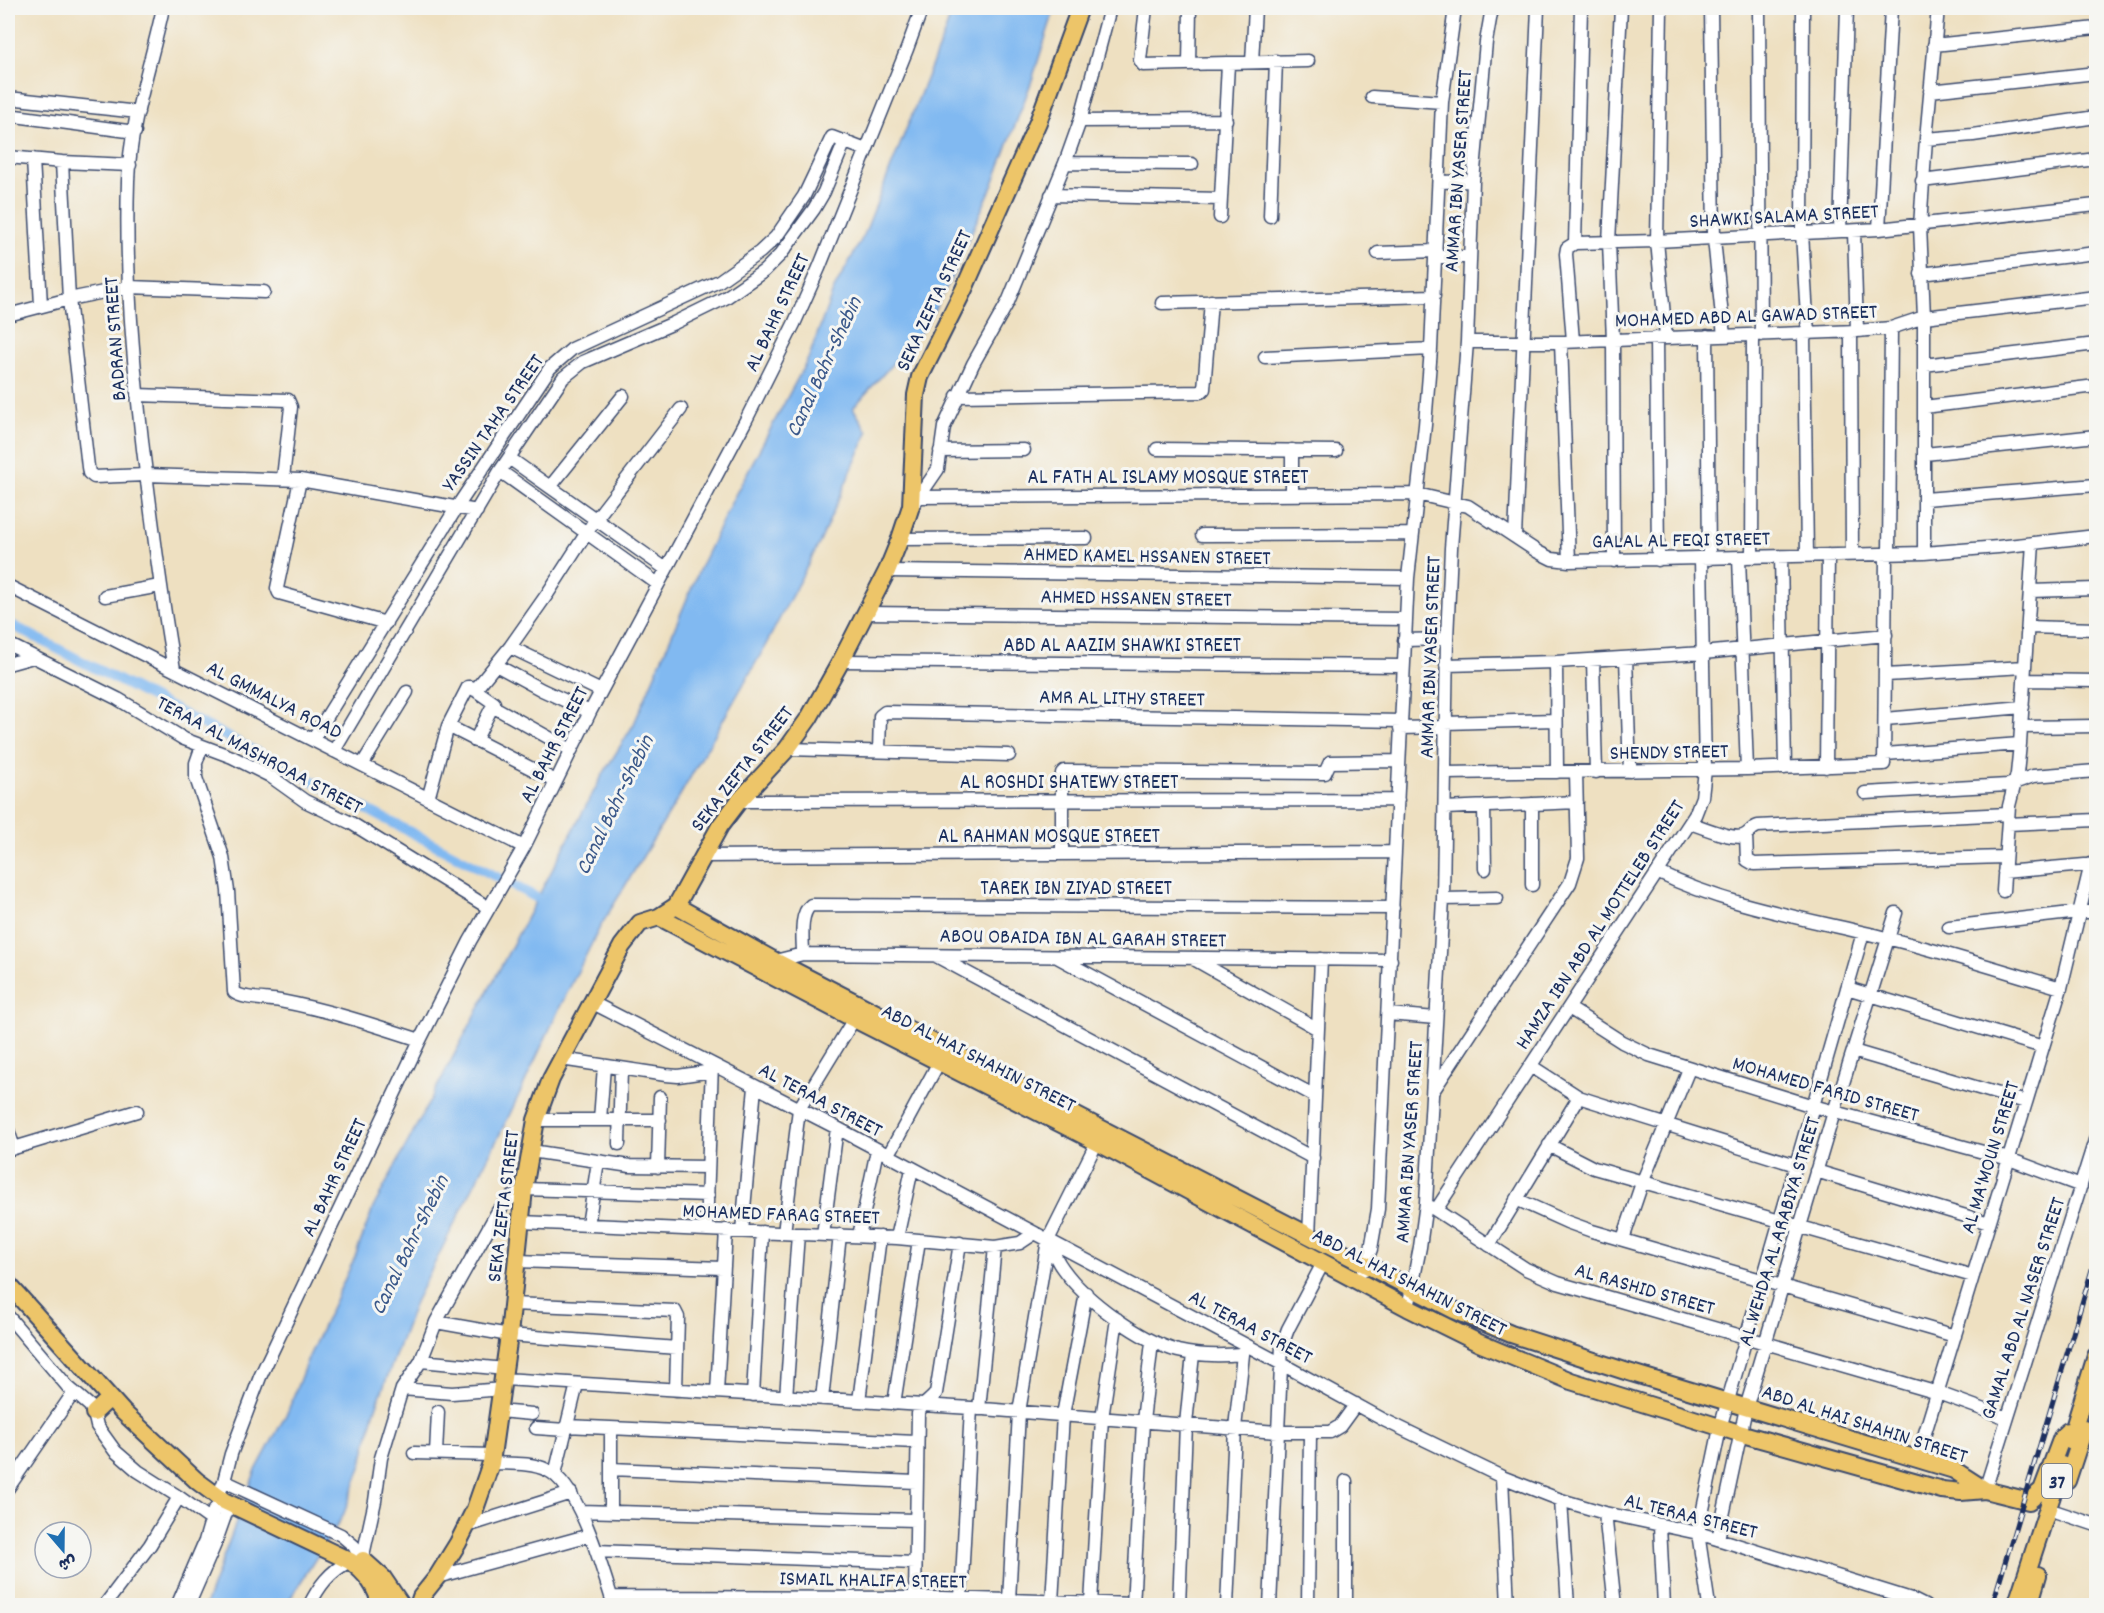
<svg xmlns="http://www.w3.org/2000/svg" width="2104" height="1613" viewBox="0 0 2104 1613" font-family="Dekko,'Playpen Sans Arabic',sans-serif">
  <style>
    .water { fill: #81b9f1; stroke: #4e74a8; stroke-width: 1.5 }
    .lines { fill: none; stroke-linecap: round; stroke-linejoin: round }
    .canal { stroke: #81b9f1; stroke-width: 10 }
    .minor-casing { stroke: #3b4a6d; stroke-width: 15 }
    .major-casing { stroke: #3b4a6d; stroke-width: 20 }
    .minor { stroke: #fff; stroke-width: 12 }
    .major { stroke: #edc569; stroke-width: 16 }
    .rail-casing { stroke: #1b2f5e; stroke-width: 5 }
    .rail { stroke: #f6f6f2; stroke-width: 3; stroke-dasharray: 9; stroke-linecap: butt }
    .labels { text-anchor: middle; stroke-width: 6; stroke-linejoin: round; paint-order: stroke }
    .shield { fill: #f6f6f2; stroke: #5d6b8a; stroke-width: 1.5 }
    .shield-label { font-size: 20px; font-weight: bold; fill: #1b2f5e }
    .street-label { font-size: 21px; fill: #1b2f5e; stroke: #f6f6f2 }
    .water-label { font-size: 22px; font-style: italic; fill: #3a588a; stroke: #f6f6f2 }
  </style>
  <rect width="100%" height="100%" fill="#f6f6f2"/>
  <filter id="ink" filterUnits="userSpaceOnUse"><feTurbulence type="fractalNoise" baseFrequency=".0167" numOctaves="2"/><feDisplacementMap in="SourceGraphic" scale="12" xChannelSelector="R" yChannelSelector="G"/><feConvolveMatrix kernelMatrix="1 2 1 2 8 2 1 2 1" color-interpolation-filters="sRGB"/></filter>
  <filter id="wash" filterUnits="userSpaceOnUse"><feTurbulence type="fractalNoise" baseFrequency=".008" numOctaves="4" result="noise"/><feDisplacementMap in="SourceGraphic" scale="24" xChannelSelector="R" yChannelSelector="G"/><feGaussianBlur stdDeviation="1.35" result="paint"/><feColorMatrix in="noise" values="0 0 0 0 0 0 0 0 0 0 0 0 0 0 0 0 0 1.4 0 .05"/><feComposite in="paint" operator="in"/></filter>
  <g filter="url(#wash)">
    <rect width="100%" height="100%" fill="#eee0c1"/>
    <!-- water -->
    <path class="water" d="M953 8H1055L1031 83 993 184 950 281 925 327 853 408 868 432 820 542 762 652 679 797 600 927 560 1007 509 1116 415 1302 374 1413 361 1467 343 1516 286 1605 205 1606 255 1472 288 1411 306 1363 355 1257 373 1208 603 774 634 724 700 568 733 499 809 357 833 291 864 235 945 32Z"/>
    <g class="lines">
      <!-- canal -->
      <path class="canal" d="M8 623 549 904"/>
    </g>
  </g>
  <g filter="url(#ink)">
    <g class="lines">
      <!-- minor casing -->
      <g class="minor-casing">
        <path id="minor" d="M163 8C151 65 130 122 128 181 125 270 133 360 143 449 152 522 161 596 174 669
          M1146 8 1140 60 1143 65 1308 61
          M1661 8 1657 241 1666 337
          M1711 8 1714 239 1724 336
          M1759 8 1761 335
          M1803 8 1802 233 1808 334
          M1934 45 2096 28
          M1252 62 1255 8
          M1189 64 1190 8
          M1930 91 2096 73
          M1372 97 1442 102
          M8 98 138 112
          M8 115 135 132
          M1080 121 1226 120
          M1926 139 1973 135 2096 117
          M8 157 62 162 130 165
          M33 159 41 305
          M62 162 69 299 129 287 264 292
          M1065 163 1192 164
          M1922 181 2096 159
          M1439 182 1473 181
          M1051 195 1221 199
          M1270 216 1276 61
          M1220 217 1228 64
          M1879 229 1891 8
          M1840 231 1847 8
          M1854 231 1857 331
          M1575 243 1581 8
          M1378 253 1436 251
          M1436 257H1470
          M1921 274 2096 253
          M1162 303 1434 296
          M8 315 69 299 88 467 89 473 94 477 146 475 300 480 477 511
          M1851 332 1852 555
          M1804 334 1807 556
          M1707 336 1709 559
          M1656 338 1658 560
          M1573 341 1566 254 1567 248 1575 243 1657 241 1879 229 2096 205
          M1467 342H1561L1857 331 1891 328 1924 317 2096 297
          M1561 342 1569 561
          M1265 357 1431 349
          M1924 365 2096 344
          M137 395 288 400 291 407 283 478
          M957 396 1201 392 1204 389 1211 301
          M1924 407 2096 386
          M1157 449 1336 451
          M940 451 1024 450
          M1925 454 2096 436
          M509 458 666 569
          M500 471 658 584
          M300 480 277 588 279 593 386 623
          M550 487 623 396
          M1292 495V450
          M919 497 1417 494 1468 506 1538 552 1552 559 1569 561 1924 553 1998 547 2096 536
          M1925 499 2096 485
          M916 501 938 469 944 427 973 364 1008 302 1065 163 1080 121 1110 8
          M1202 535 1411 534
          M1515 537 1538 8
          M900 539 1086 538
          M1924 553V317L1920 226 1926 139 1938 8
          M1889 554 1891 328
          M1752 557 1753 335
          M1781 557 1785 768
          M1739 558 1747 769
          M1614 561 1613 340 1609 242 1621 8
          M887 571 1408 578
          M8 586 524 847
          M2030 591 2096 589
          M105 596 160 586
          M866 613 1405 619
          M2028 627 2096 629
          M1404 640 1447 639
          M8 644 118 699 184 739 232 757 270 776 305 801 351 823 489 908
          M510 647 601 691
          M1626 658 1630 771
          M1593 660 1596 772
          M841 661 1403 666
          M1556 662 1557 772
          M8 664 33 657
          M496 665 542 690 590 712
          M1446 665 1556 662 1703 653 1886 635
          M1886 675 2025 667
          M2024 680 2096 681
          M475 690 510 647 548 593 595 520 681 409
          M494 707 571 750
          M1885 719 2023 707
          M1445 723 1556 720
          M448 726 556 781
          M2022 727 2096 726
          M1400 728 1445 727
          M313 739 457 507 550 368 572 349 719 281 760 252 776 237 804 196 832 137 866 150
          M202 746 196 763V778L223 857 228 891 234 992C241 999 269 999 280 1001 328 1010 374 1025 420 1040
          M787 749 1009 755
          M334 751 500 471 563 378 583 362 674 323 725 298 764 271 781 254 814 209 824 192 845 141
          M879 751 880 716 885 712 1401 721
          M1885 754 2020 744
          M362 765 407 692
          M1826 767 1828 555
          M1445 773 1747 769 1884 764 1886 554
          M1865 793 2008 785 2033 776 2096 771
          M428 799 448 726 468 687H471L494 703 475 741
          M739 801 1398 800
          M1484 806 1485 869
          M1445 808 1577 802
          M1690 823C1702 827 1732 840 1743 836 1749 834 1751 828 1758 826L2008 814
          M2008 824 2096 820
          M1746 835 1747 860 1754 864 2005 857
          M1062 854V773L1064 771 1325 773 1330 762 1399 761
          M704 856 1395 852
          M2004 872 2096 864
          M1659 873C1729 907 1810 919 1886 938 1945 952 2003 971 2061 988
          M1532 885V804
          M2003 891 2009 806 2017 774 2020 744 2033 543
          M1443 899 1497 898
          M1949 927 2079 912H2096
          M803 954C803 939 799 914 811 905L1393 908
          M936 956 1313 1158
          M1057 957 1315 1096
          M1192 958 1318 1029
          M775 961 803 954 1391 960
          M1847 988 2043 1047
          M591 1002 837 1128 1280 1363 1384 1420 1502 1477 1561 1500 1605 1513 1698 1533 1911 1599 1925 1606
          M1569 1008 1622 1042 1649 1055 1813 1106 2009 1159 2081 1186
          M1388 1014 1436 1018
          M1853 1051 2026 1102
          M561 1059 666 1075 678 1076 712 1071
          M1531 1066 1579 1097 1591 1101 1796 1165
          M1433 1091 1570 883 1578 858 1576 772
          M536 1120H660
          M600 1120 604 1066
          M8 1130 14 1148 8 1150
          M619 1144 621 1069
          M1549 1145 1594 1168 1973 1276
          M14 1148 137 1111
          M531 1151 630 1166 708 1167
          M888 1156 939 1062
          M658 1167 660 1097
          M1816 1171 1989 1223
          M1516 1199 1567 1222 1592 1231 1955 1336
          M1431 1207 1526 1269 1558 1283 1938 1393 2007 1418
          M1436 1210 1695 815 1702 797 1705 770 1701 559
          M521 1222 897 1238 995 1247 1020 1243 1035 1233
          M588 1225 598 1162
          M706 1230 712 1064
          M742 1231 755 1087
          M784 1233 799 1109 854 1019
          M823 1235 837 1128
          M859 1236 877 1150
          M1309 1237 1321 959
          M897 1238 912 1169
          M1623 1239 1642 1183 1689 1069
          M1048 1240C1052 1250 1056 1260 1063 1269 1085 1300 1141 1341 1178 1351 1199 1356 1220 1356 1242 1354
          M1489 1245 1579 1097
          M517 1261 723 1268
          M1363 1270 1371 1249 1378 1209 1408 578 1425 425 1431 349 1442 102 1455 8
          M512 1304 675 1311 678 1317 676 1390
          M1408 1308 1420 1247 1426 1203 1431 1114 1443 899 1447 639 1451 548 1467 342 1473 181 1486 42 1492 8
          M8 1316 68 1387 90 1406 94 1413 97 1426 115 1451 138 1471 179 1497
          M436 1322 509 1335 677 1348
          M421 1361 505 1369
          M504 1379 971 1408 1277 1432H1330L1340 1426 1356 1404
          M402 1389 452 1393 503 1389
          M717 1392 726 1230
          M753 1395 762 1232
          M786 1397 798 1234
          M822 1399 840 1235
          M859 1401 880 1237
          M894 1404 919 1240
          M979 1409 995 1247
          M499 1411 532 1414
          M566 1426 916 1442
          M536 1428 566 1430
          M414 1453 493 1455
          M436 1453 438 1412
          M1917 1459 2061 988 2091 864
          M491 1463C509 1464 531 1462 547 1470 580 1485 603 1572 614 1606
          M611 1469 916 1482
          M555 1474 577 1384
          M1502 1477 1508 1606
          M224 1481 341 1535 354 1546 362 1560
          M8 1488 74 1392
          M1985 1490 2096 1137
          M218 1497 224 1481 231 1454 260 1377 420 1040 470 941 524 847 590 712 746 420 794 324 819 268 907 49 922 8
          M1561 1500 1568 1606
          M580 1511 915 1520
          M611 1512V1429
          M2057 1512 2096 1525
          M1605 1513 1615 1606
          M467 1526 571 1493
          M1660 1526 1664 1606
          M1718 1539 1746 1408 1834 1112 1896 913
          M596 1551 915 1563
          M362 1560 375 1501 381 1458 402 1389 421 1361 436 1322 498 1211 511 1198 524 1189 708 1195
          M437 1577 590 1535
          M612 1597 942 1598 1133 1604
          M915 1598 918 1414C921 1404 931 1401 936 1393L960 1243
          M961 1599 971 1408
          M1009 1600 1019 1412 1048 1240 1097 1142
          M1052 1602 1063 1415 1086 1293
          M1091 1603 1102 1418 1117 1319
          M104 1606 150 1545 179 1497 211 1520
          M177 1606 205 1541 214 1510 224 1501 226 1513 215 1544 188 1606
          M309 1606C319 1586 329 1572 350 1561
          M1133 1606 1143 1421 1152 1342
          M1179 1606 1186 1424 1193 1354
          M1227 1606 1235 1428 1244 1345
          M1270 1606 1282 1345 1288 1329 1323 1263
          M1308 1606 1310 1433
          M1346 1606V1481
          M1709 1606 1698 1533 1720 1428 1863 933"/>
      </g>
      <!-- major casing -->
      <g class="major-casing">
        <path id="major" d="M676 906 775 961 1454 1310 1511 1334 1625 1371 1954 1470 1985 1490 2029 1501 2042 1490 2062 1437 2068 1431H2072
          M659 917 854 1019 1097 1142 1408 1308 1479 1343 1571 1381 1739 1433 1942 1490 1961 1492 1985 1490
          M8 1284 123 1412 197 1481 224 1501 350 1561C366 1573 376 1586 381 1606
          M94 1413 110 1398
          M2070 1441 2096 1356
          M2067 1481 2084 1429
          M363 1560 383 1578 402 1606
          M418 1606 421 1597 437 1577 458 1543 475 1509 491 1463 509 1335 524 1189 536 1120 551 1079 622 946 640 923 659 917 676 906 720 826 739 801 787 749 809 718 841 661 887 571 900 539 911 506 916 395 920 377 964 289 1038 122 1080 8
          M2016 1606 2062 1465
          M2029 1606 2038 1575"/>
      </g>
      <!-- minor -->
      <use href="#minor" class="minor"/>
      <!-- major -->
      <use href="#major" class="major"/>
      <!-- rail casing -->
      <g class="rail-casing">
        <path id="rail" d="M1992 1606 2096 1256"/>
      </g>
      <!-- rail -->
      <use href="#rail" class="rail"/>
    </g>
  </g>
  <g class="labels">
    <!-- shield labels -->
    <rect class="shield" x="2042" y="1464" width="30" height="34" rx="4.5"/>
    <g class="shield-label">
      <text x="2057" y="1488">37</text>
    </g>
    <!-- street labels -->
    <g class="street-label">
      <text transform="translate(1457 171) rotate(-86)" y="7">AMMAR IBN YASER STREET</text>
      <text transform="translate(1784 215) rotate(-3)" y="7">SHAWKI SALAMA STREET</text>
      <text transform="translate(933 300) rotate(-65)" y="7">SEKA ZEFTA STREET</text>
      <text transform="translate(776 312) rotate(-65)" y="7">AL BAHR STREET</text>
      <text transform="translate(1746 315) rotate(-2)" y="7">MOHAMED ABD AL GAWAD STREET</text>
      <text transform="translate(114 339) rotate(-94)" y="7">BADRAN STREET</text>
      <text transform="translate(492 422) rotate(-55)" y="7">YASSIN TAHA STREET</text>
      <text x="1168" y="483">AL FATH AL ISLAMY MOSQUE STREET</text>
      <text transform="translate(1681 539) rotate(-1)" y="7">GALAL AL FEQI STREET</text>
      <text transform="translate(1147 555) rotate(1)" y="7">AHMED KAMEL HSSANEN STREET</text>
      <text transform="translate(1136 597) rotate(1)" y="7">AHMED HSSANEN STREET</text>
      <text x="1122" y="651">ABD AL AAZIM SHAWKI STREET</text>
      <text transform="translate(1429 657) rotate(-88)" y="7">AMMAR IBN YASER STREET</text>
      <text transform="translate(1122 697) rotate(1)" y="7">AMR AL LITHY STREET</text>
      <text transform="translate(275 699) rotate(27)" y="7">AL GMMALYA ROAD</text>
      <text transform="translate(553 744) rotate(-63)" y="7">AL BAHR STREET</text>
      <text transform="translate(1669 751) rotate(-1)" y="7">SHENDY STREET</text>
      <text transform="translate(260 754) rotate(28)" y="7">TERAA AL MASHROAA STREET</text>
      <text transform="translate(741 768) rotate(-52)" y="7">SEKA ZEFTA STREET</text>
      <text x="1069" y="788">AL ROSHDI SHATEWY STREET</text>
      <text x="1049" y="842">AL RAHMAN MOSQUE STREET</text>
      <text x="1076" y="894">TAREK IBN ZIYAD STREET</text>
      <text transform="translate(1599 924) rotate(-57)" y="7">HAMZA IBN ABD AL MOTTELEB STREET</text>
      <text transform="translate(1083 937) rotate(1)" y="7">ABOU OBAIDA IBN AL GARAH STREET</text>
      <text transform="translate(979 1057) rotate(27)" y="7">ABD AL HAI SHAHIN STREET</text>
      <text transform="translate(1826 1088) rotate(16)" y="7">MOHAMED FARID STREET</text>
      <text transform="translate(821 1099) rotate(28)" y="7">AL TERAA STREET</text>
      <text transform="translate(1408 1142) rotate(-86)" y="7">AMMAR IBN YASER STREET</text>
      <text transform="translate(1989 1157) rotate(-73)" y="7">AL MA'MOUN STREET</text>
      <text transform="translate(333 1177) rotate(-65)" y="7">AL BAHR STREET</text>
      <text transform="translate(502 1206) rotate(-83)" y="7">SEKA ZEFTA STREET</text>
      <text transform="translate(781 1213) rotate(2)" y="7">MOHAMED FARAG STREET</text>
      <text transform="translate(1778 1231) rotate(-73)" y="7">AL WEHDA AL ARABIYA STREET</text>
      <text transform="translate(1410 1281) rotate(27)" y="7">ABD AL HAI SHAHIN STREET</text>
      <text transform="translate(1645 1288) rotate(16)" y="7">AL RASHID STREET</text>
      <text transform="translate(2022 1308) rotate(-72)" y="7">GAMAL ABD AL NASER STREET</text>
      <text transform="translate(1251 1326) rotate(28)" y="7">AL TERAA STREET</text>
      <text transform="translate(1865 1423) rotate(18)" y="7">ABD AL HAI SHAHIN STREET</text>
      <text transform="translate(1691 1515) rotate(14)" y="7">AL TERAA STREET</text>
      <text transform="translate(873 1579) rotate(1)" y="7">ISMAIL KHALIFA STREET</text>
    </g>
    <!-- water labels -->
    <g class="water-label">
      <text transform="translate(822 366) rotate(-65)" y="8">Canal Bahr-Shebin</text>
      <text transform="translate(613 804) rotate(-64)" y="8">Canal Bahr-Shebin</text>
      <text transform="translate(408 1244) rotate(-64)" y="8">Canal Bahr-Shebin</text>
    </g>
  </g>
  <!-- margin -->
  <rect width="2104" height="1613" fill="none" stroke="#f6f6f2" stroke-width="30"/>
  <!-- north arrow -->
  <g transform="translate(63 1550) rotate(160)"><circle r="28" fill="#f6f6f2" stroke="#9ea6b7" stroke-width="1.5"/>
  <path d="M0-4.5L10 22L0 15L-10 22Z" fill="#1f6fb2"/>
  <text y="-9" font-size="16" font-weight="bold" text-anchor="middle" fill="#1b2f5e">ش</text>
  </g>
</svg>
